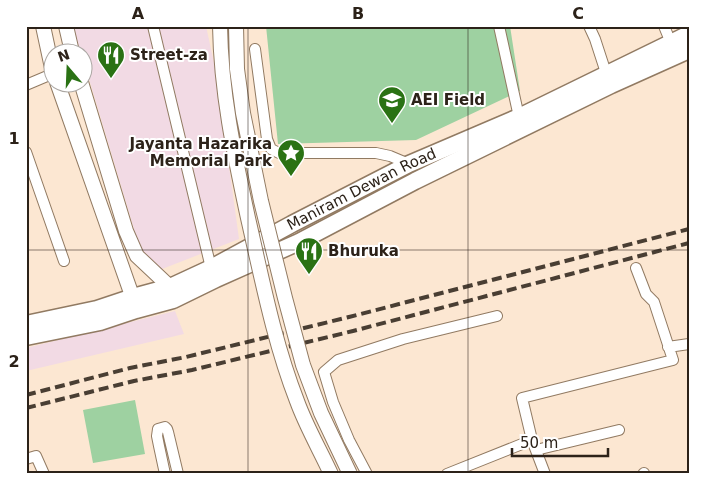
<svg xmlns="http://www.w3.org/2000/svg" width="715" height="500" viewBox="0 0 715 500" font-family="'DejaVu Sans',sans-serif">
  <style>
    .commercial { fill: #f2dae4 }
    .green { fill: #9ed1a1 }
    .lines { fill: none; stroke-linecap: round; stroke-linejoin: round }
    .street-casing { stroke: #917a62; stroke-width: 12 }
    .secondary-casing { stroke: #917a62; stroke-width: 16 }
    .primary-casing { stroke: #917a62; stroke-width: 19 }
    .street { stroke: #fff; stroke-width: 10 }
    .secondary { stroke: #fff; stroke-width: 14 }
    .primary { stroke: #fff; stroke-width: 16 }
    .rail { stroke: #493e33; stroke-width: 4; stroke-dasharray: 10 5; stroke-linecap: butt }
    .secondary-bridge-casing { stroke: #917a62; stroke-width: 16; stroke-linecap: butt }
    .secondary-bridge { stroke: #fff; stroke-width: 14 }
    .grid { fill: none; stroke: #2c2219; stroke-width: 1; stroke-opacity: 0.55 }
    .labels { text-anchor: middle; stroke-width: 4; stroke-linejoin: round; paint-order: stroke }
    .poi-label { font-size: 15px; font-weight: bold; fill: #2c2219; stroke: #fff; text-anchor: start }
    .street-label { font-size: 15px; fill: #2c2219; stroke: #fff }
    .neatline { fill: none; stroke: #2c2219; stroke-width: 2 }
    .grid-label { font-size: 16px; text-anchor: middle; font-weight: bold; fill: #2c2219 }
  </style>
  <rect width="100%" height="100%" fill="#fce7d2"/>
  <!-- commercial -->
  <path class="commercial" d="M73 26H206L216 72 239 239 157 271 142 256 83 59 82 52H80Z
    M175 311 184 334 26 371V348Z"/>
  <!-- green -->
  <path class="green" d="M266 26H510L520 91 416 140 278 144Z
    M135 400 145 454 93 463 83 410Z"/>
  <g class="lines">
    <!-- street casing -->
    <g class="street-casing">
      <path id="street" d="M153 26 211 268
        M499 26 519 117
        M589 26 595 39 608 79
        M664 26 671 43
        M255 49 267 139 271 149 279 153H376L390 156 409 164V166
        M26 85 52 74
        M26 152 64 261
        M668 347 689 344
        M532 440 522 398 673 360 654 302 646 294 636 268
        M536 450 619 430
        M26 459 36 456 44 474
        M165 474 159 446 157 436 158 429 165 427 167 429 168 432 178 474
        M367 474 349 440 333 402 324 372 338 360 403 339 497 316
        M447 474 532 440 545 474
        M643 474 644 473"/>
    </g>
    <!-- secondary casing -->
    <g class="secondary-casing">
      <path id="secondary" d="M43 26 52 68
        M66 26 72 52
        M57 82 136 307
        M81 82 126 231 137 256 170 287 172 296"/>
    </g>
    <!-- primary casing -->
    <g class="primary-casing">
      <g id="primary">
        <path id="s1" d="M26 324 97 309 133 297 170 287 211 268 292 224 409 164 519 117 689 34"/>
        <path d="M26 337 100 322 136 310 173 300 216 279 299 242 415 181 611 85 689 50"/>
      </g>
    </g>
    <!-- street -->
    <use href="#street" class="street"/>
    <!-- secondary -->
    <use href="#secondary" class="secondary"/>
    <!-- primary -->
    <use href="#primary" class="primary"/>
    <!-- rail -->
    <path class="rail" d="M26 395 130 368 186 357 349 317 689 229
      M26 408 134 381 192 370 353 331 689 243"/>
    <!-- secondary-bridge casing -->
    <g class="secondary-bridge-casing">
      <path id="secondary-bridge" d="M220 26C221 92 234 153 248 218 262 279 274 342 297 401 306 426 320 450 331 474
        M236 26 237 69 243 113 261 201 285 298 303 365 321 413 350 474"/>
    </g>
    <!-- secondary-bridge -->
    <use href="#secondary-bridge" class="secondary-bridge"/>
  </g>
  <!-- grid -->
  <path class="grid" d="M248 26V474M468 26V474M26 250H689"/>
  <!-- icons -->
  <defs>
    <g id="restaurant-pin" transform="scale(1.4375)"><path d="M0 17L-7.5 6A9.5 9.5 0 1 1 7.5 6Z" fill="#2a7214" stroke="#fff"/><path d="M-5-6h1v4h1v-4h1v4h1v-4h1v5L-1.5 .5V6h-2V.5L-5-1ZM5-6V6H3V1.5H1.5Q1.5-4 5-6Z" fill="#fff"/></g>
    <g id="university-pin" transform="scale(1.4375)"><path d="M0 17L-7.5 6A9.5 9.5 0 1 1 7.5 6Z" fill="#2a7214" stroke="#fff"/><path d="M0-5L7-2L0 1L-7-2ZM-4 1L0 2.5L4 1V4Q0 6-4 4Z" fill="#fff"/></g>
    <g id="sight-pin" transform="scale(1.4375)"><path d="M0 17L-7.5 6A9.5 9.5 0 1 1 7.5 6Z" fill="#2a7214" stroke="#fff"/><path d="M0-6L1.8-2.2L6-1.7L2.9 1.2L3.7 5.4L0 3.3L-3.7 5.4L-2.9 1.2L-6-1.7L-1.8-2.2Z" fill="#fff"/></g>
  </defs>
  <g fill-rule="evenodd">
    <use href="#restaurant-pin" x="111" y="55"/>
    <use href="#university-pin" x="392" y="100"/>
    <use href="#sight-pin" x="291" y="153"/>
    <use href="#restaurant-pin" x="309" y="251"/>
  </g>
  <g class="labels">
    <!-- poi labels -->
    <g class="poi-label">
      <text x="130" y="60">Street-za</text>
      <text x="411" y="105">AEI Field</text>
      <text x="272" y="149" text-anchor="end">Jayanta Hazarika<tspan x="272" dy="17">Memorial Park</tspan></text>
      <text x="328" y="256">Bhuruka</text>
    </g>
    <!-- street labels -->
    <g class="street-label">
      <text dy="5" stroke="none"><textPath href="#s1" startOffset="364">Maniram Dewan Road</textPath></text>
    </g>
  </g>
  <!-- border -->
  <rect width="715" height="500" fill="none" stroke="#ffffff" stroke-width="55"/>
  <!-- north arrow -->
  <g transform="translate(68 68) rotate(341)"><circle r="24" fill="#ffffff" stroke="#aba7a3"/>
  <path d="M0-4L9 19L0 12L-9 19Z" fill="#2a7214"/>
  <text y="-8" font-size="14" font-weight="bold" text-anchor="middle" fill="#2c2219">N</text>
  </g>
  <!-- scale -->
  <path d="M512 448v8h96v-8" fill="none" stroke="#2c2219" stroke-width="2.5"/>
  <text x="520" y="448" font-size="15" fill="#2c2219" stroke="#ffffff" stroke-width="4" paint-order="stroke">50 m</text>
  <rect x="28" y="28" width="660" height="444" class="neatline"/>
  <g class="grid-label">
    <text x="138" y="19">A</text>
    <text x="358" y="19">B</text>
    <text x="578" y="19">C</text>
    <text x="14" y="144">1</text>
    <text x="14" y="367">2</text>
  </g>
</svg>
